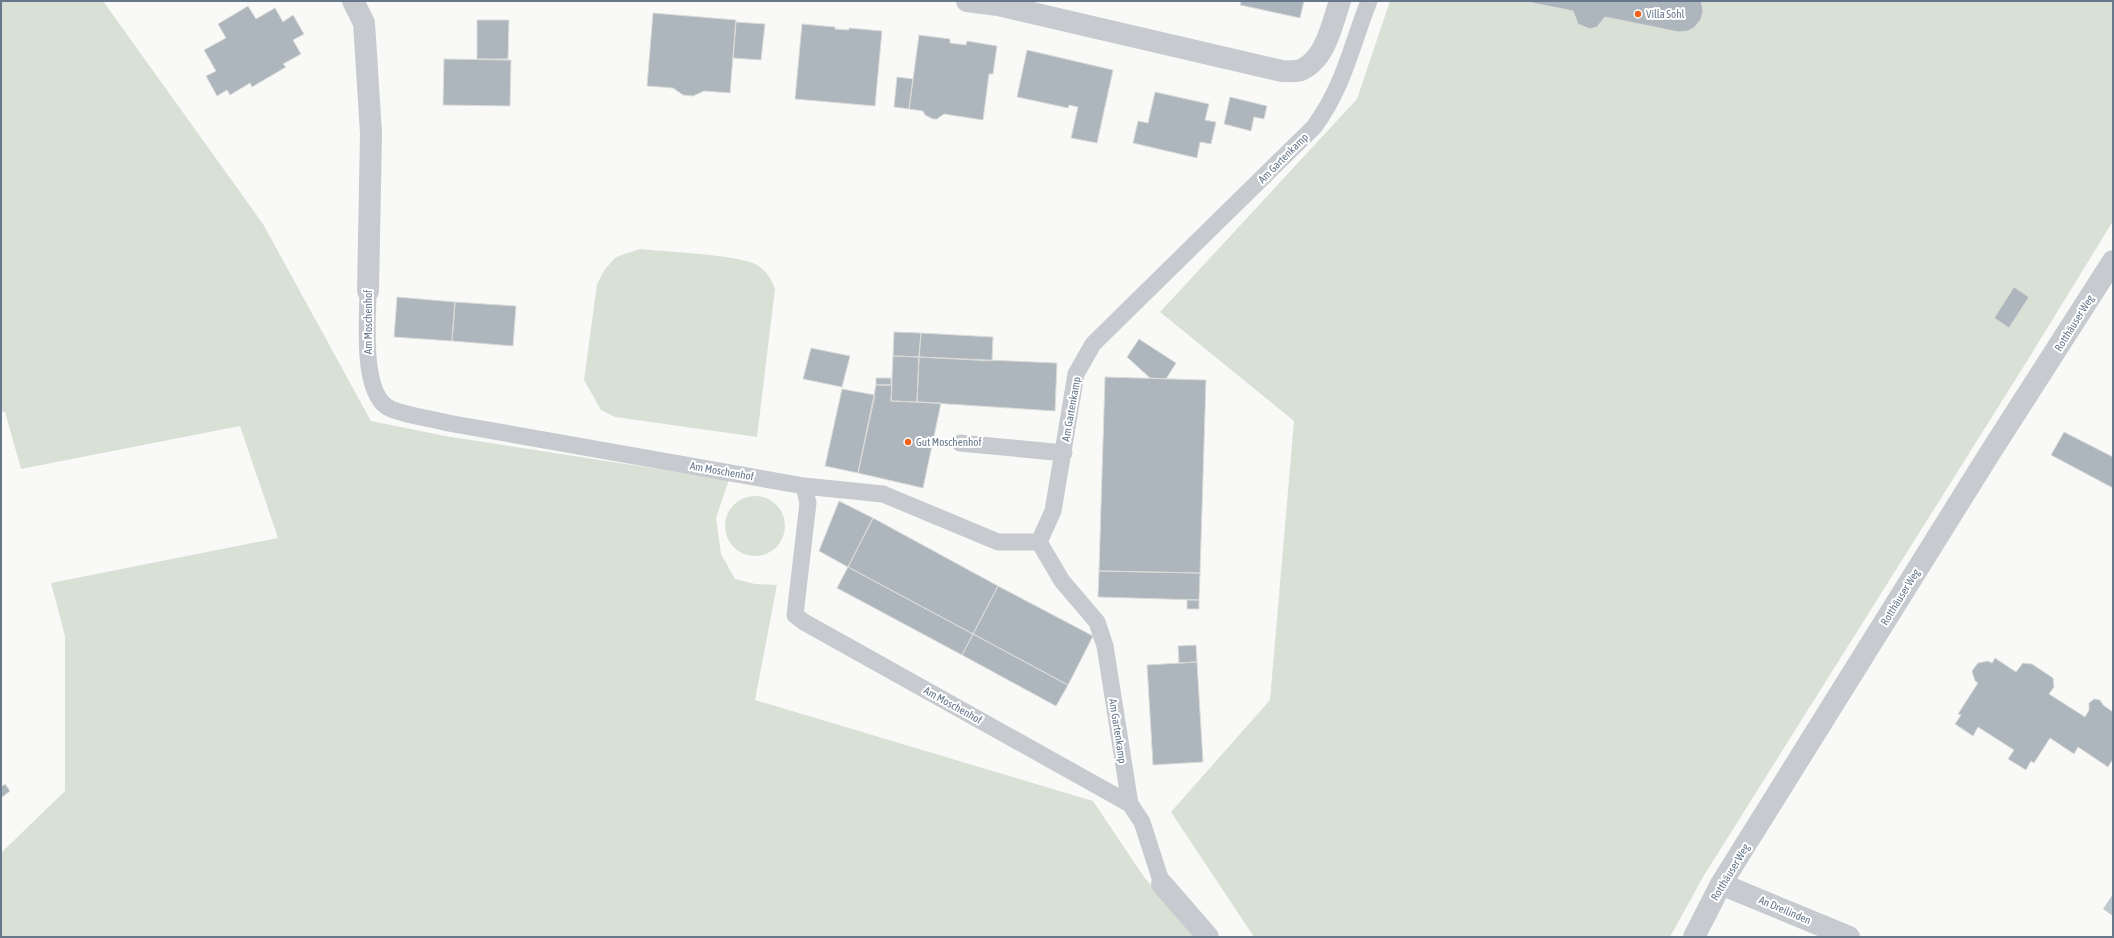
<svg xmlns="http://www.w3.org/2000/svg" width="2114" height="938" viewBox="0 0 2114 938" font-family="'Asap Condensed',sans-serif">
  <style>
    .green { fill: #d9e0d6 }
    .water { fill: #bfcad0 }
    .building { fill: #adb5bd; stroke: #dbdcd9 }
    .lines { fill: none; stroke-linecap: round; stroke-linejoin: round }
    .service { stroke: #c7cacf; stroke-width: 17 }
    .minor { stroke: #c7cacf; stroke-width: 22 }
    .poi-dot { fill: #f3621d; stroke: #fff; stroke-width: 1.5 }
    .labels { text-anchor: middle; stroke-width: 4; stroke-linejoin: round; paint-order: stroke }
    .poi-label { font-size: 11px; fill: #66778b; stroke: #fff; text-anchor: start }
    .street-label { font-size: 11px; fill: #66778b; stroke: #fff }
  </style>
  <rect width="100%" height="100%" fill="#f9faf7"/>
  <!-- green -->
  <path class="green" d="M1 1H103L263 224 371 421 445 436 729 480 716 518 721 554 735 579 755 584 777 585 755 700 1093 801 1144 877 1196 937H1V853L65 791V636L51 583 278 538 240 426 21 469 5 412H1Z
    M1390 1H2113V221L2029 358 1703 877 1670 937H1254L1171 812 1270 700 1294 421 1160 312 1357 99Z
    M640 249C666 252 737 254 757 265 766 270 772 280 775 289L757 437 615 417 601 410 584 380 597 284 605 269 616 257Z
    M725 526a30 30 0 1 1 60 0a30 30 0 1 1-60 0Z"/>
  <!-- water -->
  <path class="water" d="M2113 894V916L2103 909Z"/>
  <!-- building -->
  <path class="building" d="M1241 1H1304L1300 18 1240 5Z
    M1523 1H1701L1703 11 1701 19 1695 27 1688 31 1679 32 1605 17 1597 27 1590 29 1578 24 1573 11Z
    M248 6 256 19 275 8 283 22 293 15 304 34 293 40 301 54 283 64 286 67 252 87 250 83 230 95 227 90 217 96 206 76 216 71 204 50 226 38 218 24Z
    M653 13 736 20 730 93 704 91 693 96 683 95 673 88 647 86Z
    M477 20H509L508 59H477Z
    M736 22 765 24 761 60 733 58Z
    M802 24 835 27V29L849 30V28L882 31 875 106 795 99Z
    M919 35 950 39V43L966 45 967 41 997 46 993 74H989L983 120 944 114 937 119H933L925 115 923 111 909 109Z
    M1027 50 1113 70 1097 143 1071 138 1078 107 1069 105 1068 108 1017 97Z
    M444 59 511 60 510 106 443 105Z
    M897 77 913 79 909 109 894 107Z
    M1155 92 1209 104 1205 120 1216 122 1211 144 1200 142 1197 158 1133 143 1138 121 1148 123Z
    M1230 97 1267 106 1264 119 1254 117 1251 131 1224 124Z
    M2014 287 2029 297 2009 328 1994 318Z
    M397 297 455 302 452 341 394 337Z
    M455 302 516 306 513 346 452 341Z
    M894 332 921 333 919 357 893 356Z
    M921 333 993 337 992 361 919 357Z
    M1139 339 1176 363 1166 379 1150 378 1127 357Z
    M811 348 850 356 842 387 803 379Z
    M893 356 919 357 917 402 891 401Z
    M919 357 1057 363 1055 411 917 402Z
    M1105 377 1206 380 1200 573 1099 571Z
    M876 378H891V385H876Z
    M876 385H892L891 401 941 403 923 488 858 473Z
    M842 389 875 395 858 473 825 466Z
    M2064 432 2113 457V488L2051 455Z
    M839 501 873 518 848 567 819 551Z
    M873 518 998 586 973 634 848 567Z
    M848 567 973 634 962 655 837 588Z
    M1099 571 1200 573 1199 600 1098 597Z
    M998 586 1093 636 1068 685 973 634Z
    M1187 600H1199V609H1187Z
    M973 634 1068 685 1056 706 962 655Z
    M1196 645 1197 662 1179 663 1178 646Z
    M1995 658 2016 672 2023 663 2032 664 2053 678 2054 687 2049 694 2085 717 2089 710V703L2094 699 2100 700 2103 705 2113 712V759L2108 767 2078 747 2074 754 2050 738 2034 763 2031 761 2026 770 2008 759 2014 750 1978 727 1973 736 1955 724 1961 715 1958 714 1978 683 1975 681 1972 671 1978 663 1988 661 1992 663Z
    M1197 662 1203 762 1153 765 1147 665Z
    M5 784 10 791 1 798V787Z"/>
  <g class="lines">
    <!-- service -->
    <path class="service" d="M368 291C368 318 360 396 391 409 408 416 429 418 448 423L804 486 808 503 795 615 804 622 1130 804 1142 822 1162 884
      M960 443 1064 453
      M804 486 883 494 998 542H1039
      M1130 804 1105 646 1097 622 1062 581 1039 542 1053 511 1076 374 1093 344 1314 127C1344 86 1351 47 1369 1"/>
    <!-- minor -->
    <path class="minor" d="M353 1 364 23 371 133 368 291
      M967 1 998 5 1282 71C1288 71 1296 72 1301 70 1326 59 1332 24 1340 1
      M1162 884 1208 937
      M1721 884 1849 937
      M1694 937 1721 884 1988 456 2113 261"/>
  </g>
  <!-- markers -->
  <g class="poi-dot">
    <circle cx="1638" cy="14" r="4"/>
    <circle cx="908" cy="442" r="4"/>
  </g>
  <g class="labels">
    <!-- poi labels -->
    <g class="poi-label">
      <text x="1646" y="18">Villa Sohl</text>
      <text x="916" y="446">Gut Moschenhof</text>
    </g>
    <!-- street labels -->
    <g class="street-label">
      <text transform="translate(1283 158) rotate(-45)" y="4">Am Gartenkamp</text>
      <text transform="translate(368 322) rotate(-90)" y="4">Am Moschenhof</text>
      <text transform="translate(2074 323) rotate(-58)" y="4">Rotthäuser Weg</text>
      <text transform="translate(1071 409) rotate(-80)" y="4">Am Gartenkamp</text>
      <text transform="translate(722 471) rotate(10)" y="4">Am Moschenhof</text>
      <text transform="translate(1900 597) rotate(-58)" y="4">Rotthäuser Weg</text>
      <text transform="translate(953 705) rotate(29)" y="4">Am Moschenhof</text>
      <text transform="translate(1118 731) rotate(81)" y="4">Am Gartenkamp</text>
      <text transform="translate(1730 872) rotate(-59)" y="4">Rotthäuser Weg</text>
      <text transform="translate(1785 910) rotate(23)" y="4">An Dreilinden</text>
    </g>
  </g>
  <!-- border -->
  <rect width="2114" height="938" fill="none" stroke="#66778b" stroke-width="4"/>
</svg>
